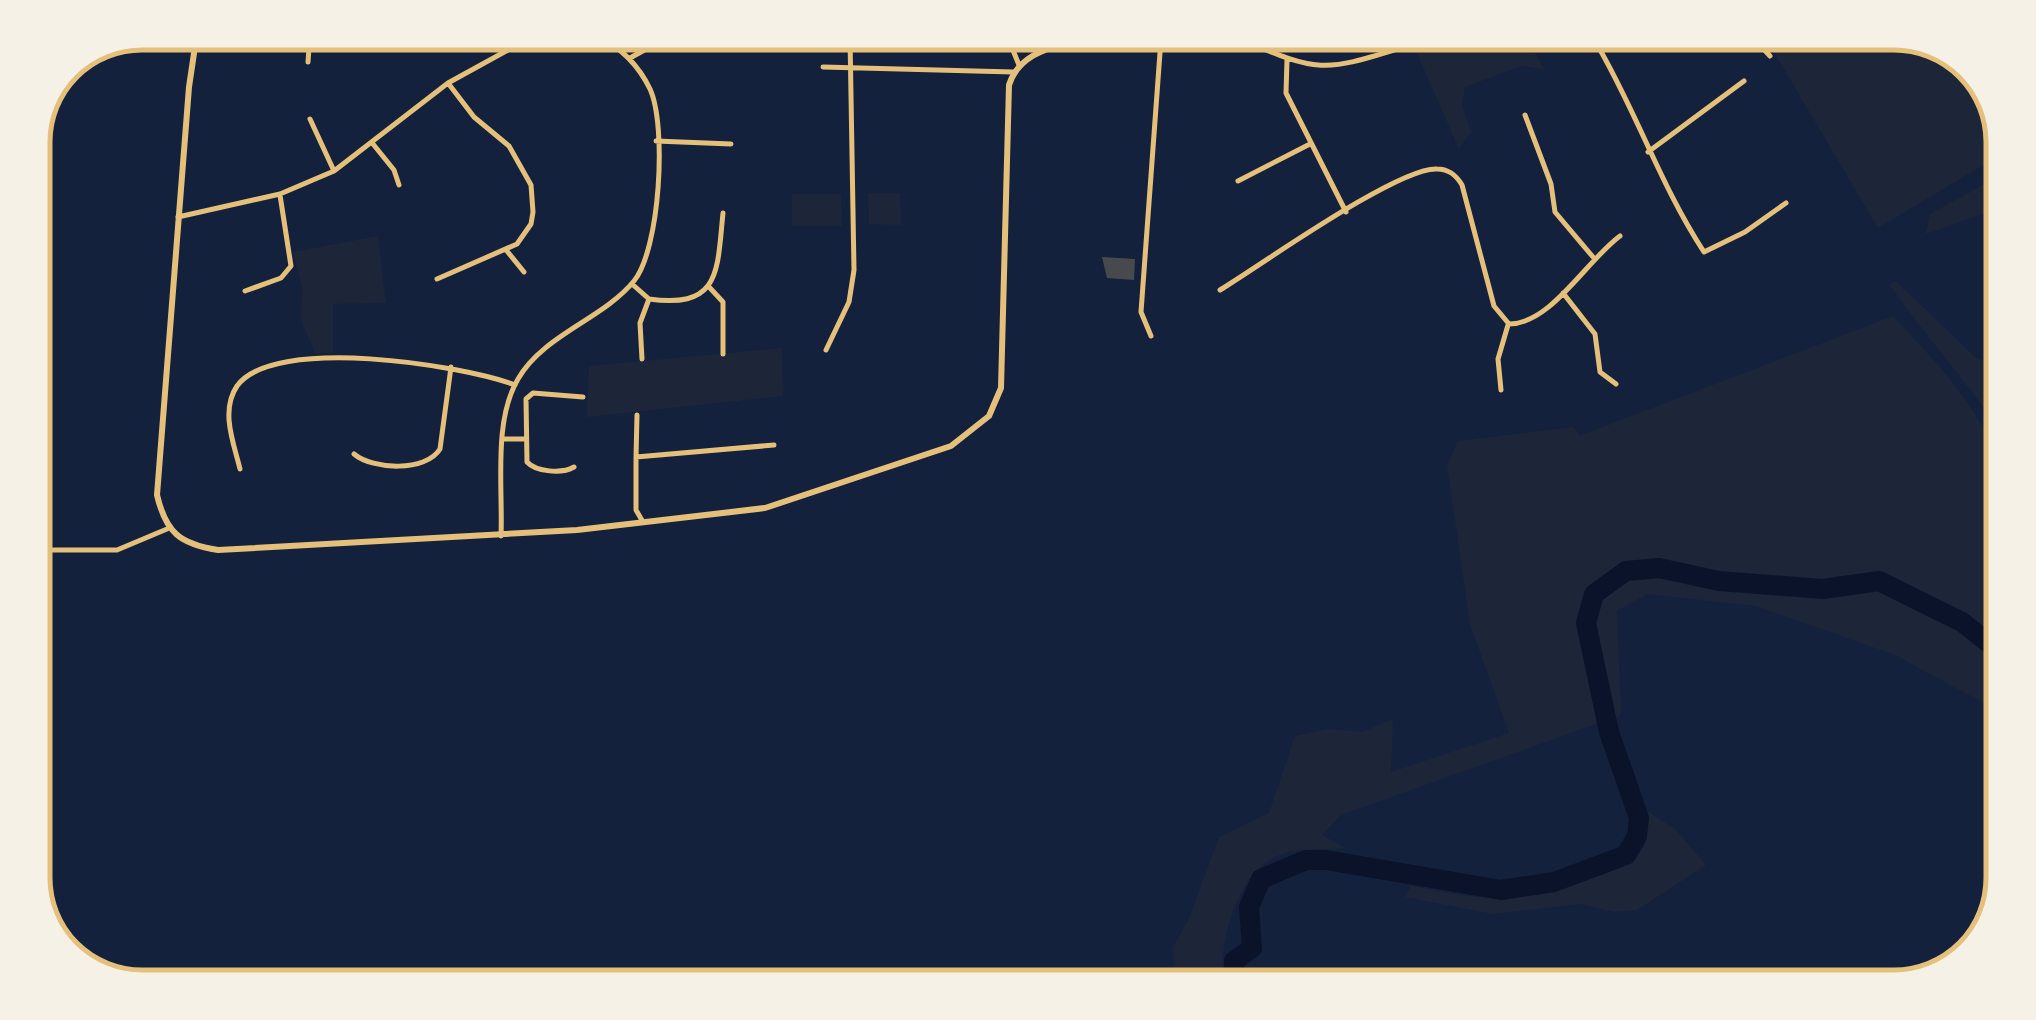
<svg xmlns="http://www.w3.org/2000/svg" width="2036" height="1020" viewBox="0 0 2036 1020" font-family="'Titillium Web',sans-serif">
  <style>
    .green { fill: #1d2539 }
    .lines { fill: none; stroke-linecap: round; stroke-linejoin: round }
    .river { stroke: #0b132b; stroke-width: 20 }
    .building { fill: #48494c }
    .minor { stroke: #e5c07b; stroke-width: 5 }
    .tertiary { stroke: #e5c07b; stroke-width: 6 }
    .rim { fill: none; stroke: #e5c07b; stroke-width: 5 }
  </style>
  <rect width="100%" height="100%" fill="#14213d"/>
  <!-- green -->
  <path class="green" d="M1411 40 1529 41 1544 69 1521 66 1465 87 1462 105 1471 132 1459 149Z
    M1768 42 1942 44C1979 76 2004 99 2003 153L1878 228Z
    M2003 174 2002 212 1991 211 1926 234 1930 214Z
    M868 193H900L901 225 869 224Z
    M792 194H841L842 226H792Z
    M378 236 386 303 333 304V353H315L301 321 302 286 293 252Z
    M1896 281 1975 357 2000 368 1999 430C1965 378 1924 335 1889 284Z
    M1893 316C1934 360 1983 409 1999 467L1995 709 1895 655 1756 606 1647 594 1617 611 1621 715 1341 815 1322 835 1346 848C1326 850 1301 847 1282 854 1236 869 1220 941 1222 983H1174L1173 947 1188 921 1219 837 1269 813 1295 736 1328 729 1362 732 1393 719 1391 772 1509 733 1470 624 1447 465 1458 441 1574 427 1579 436Z
    M782 348 783 396 587 417 589 366Z
    M1644 809 1675 829 1706 865 1637 910 1614 912 1580 904 1493 914 1405 897 1411 886C1436 890 1464 898 1489 897 1528 896 1612 881 1639 854 1651 842 1646 823 1644 809Z"/>
  <g class="lines">
    <!-- river -->
    <path class="river" d="M1235 983 1234 961 1252 948 1249 907 1261 879 1306 860H1326L1501 890 1554 882 1626 855 1637 836 1639 818 1609 732 1586 623 1594 594 1626 571 1659 568 1719 581 1823 589 1879 581 1962 622 1996 649"/>
  </g>
  <!-- building -->
  <path class="building" d="M1102 257 1135 259 1134 280 1107 278Z"/>
  <g class="lines">
    <!-- minor -->
    <path class="minor" d="M1008 38 1019 65
      M1240 39C1323 75 1325 71 1411 45
      M1595 41C1636 110 1660 185 1704 252L1745 232 1786 203
      M1757 42 1770 56
      M630 58 670 36
      M1287 60 1286 93 1346 212
      M308 62 310 34
      M823 67 1013 72
      M1525 115 1551 184 1555 212 1593 257
      M310 119 334 171
      M656 141 731 144
      M373 144 394 170 399 185
      M1648 152 1744 81
      M1238 181 1310 144
      M178 217 280 194 334 171 448 83 535 35
      M507 251 524 272
      M437 279 517 244 531 224 533 212 531 185 509 146 474 117 448 83
      M632 284 649 299C721 309 717 271 723 213
      M710 288 723 302V354
      M1220 290C1261 265 1398 167 1437 169 1449 169 1456 175 1462 185L1494 306 1509 324C1551 324 1586 261 1620 236
      M245 291 281 278 291 266 280 195
      M1563 293 1595 334 1600 372 1616 384
      M1151 336 1141 312 1161 39
      M826 350 849 302 854 270 850 37
      M642 359 640 323 649 299
      M1501 390 1498 359 1508 325
      M505 439H524
      M354 454C373 470 426 472 440 449L451 367
      M636 457 637 415
      M574 467C562 474 536 472 527 462L526 399 533 393 583 397
      M240 469C234 444 220 411 237 386 274 335 462 365 515 385
      M643 522 636 510V457L774 445
      M501 536C503 488 493 421 518 379 543 335 603 319 634 281 660 249 667 126 650 89 638 64 621 49 598 35
      M33 550H117L167 529"/>
    <!-- tertiary -->
    <path class="tertiary" d="M197 33 189 87 157 495C166 533 180 544 218 550L577 530 765 508 951 446 989 416 1001 388 1009 85C1019 53 1053 47 1081 38"/>
  </g>
  <!-- crop -->
  <path d="M0 0H2036V1020H0ZM142 50H1894A92 92 0 0 1 1986 142V878A92 92 0 0 1 1894 970H142A92 92 0 0 1 50 878V142A92 92 0 0 1 142 50Z" fill="#f6f1e7" fill-rule="evenodd"/>
  <path class="rim" d="M142 50H1894A92 92 0 0 1 1986 142V878A92 92 0 0 1 1894 970H142A92 92 0 0 1 50 878V142A92 92 0 0 1 142 50Z"/>
</svg>
